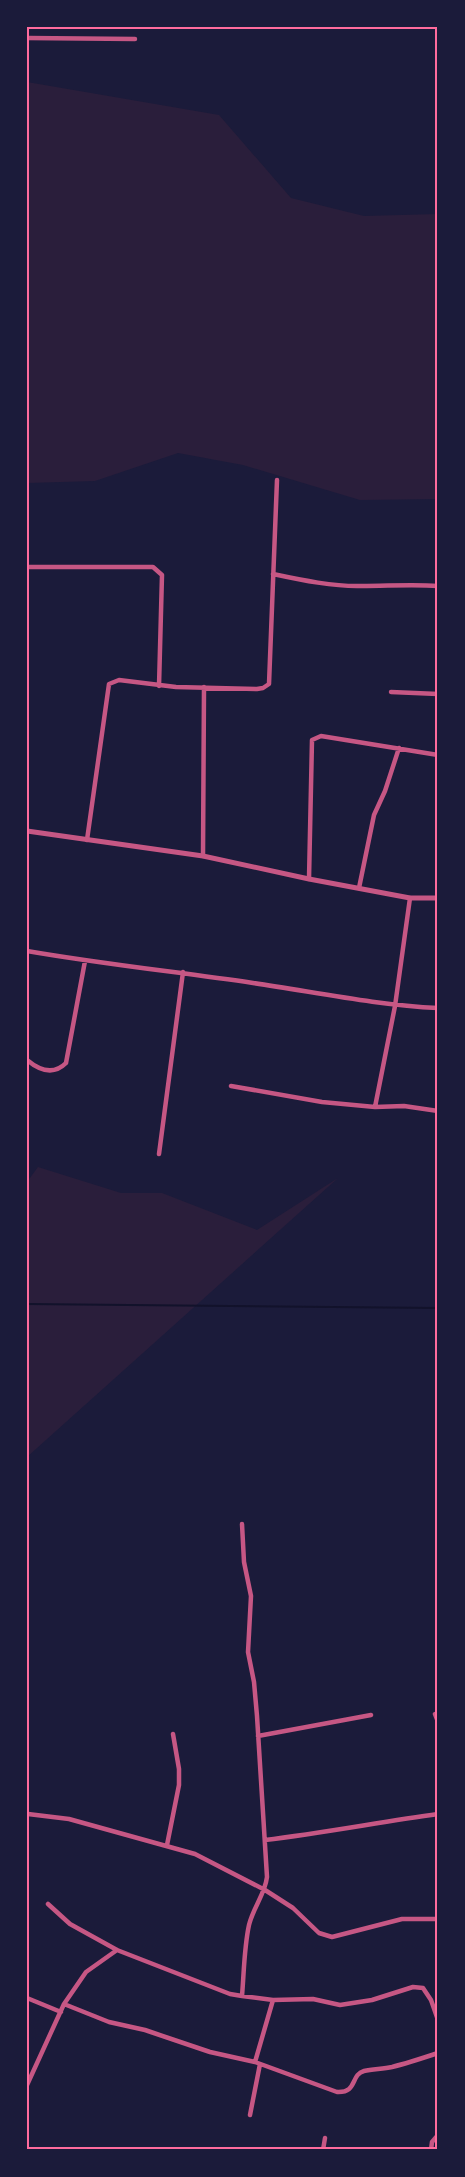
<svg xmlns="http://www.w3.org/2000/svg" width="465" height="2177" viewBox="0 0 465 2177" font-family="'Times New Roman',serif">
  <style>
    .green { fill: #2a1e3b }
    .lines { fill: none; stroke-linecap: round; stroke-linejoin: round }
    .stream { stroke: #12122b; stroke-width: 2 }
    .minor { stroke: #c65784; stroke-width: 4.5 }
    .tertiary { stroke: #c65784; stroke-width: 5 }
    .neatline { fill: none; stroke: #ff6b9d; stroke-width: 2 }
  </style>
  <rect width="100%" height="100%" fill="#1b1b3a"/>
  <!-- green -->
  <path class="green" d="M27 82 219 115 291 198 364 216 438 214V499L360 500 243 465 178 453 95 481 27 483Z
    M38 1167 121 1193H162L257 1230 338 1178 27 1457V1182Z"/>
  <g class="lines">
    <!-- stream -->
    <path class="stream" d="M27 1304 438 1308"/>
    <!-- minor -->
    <path class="minor" d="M27 38 135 39
      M27 567H153L162 575 159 686
      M273 574C301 580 335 587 362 586 388 586 413 584 438 586
      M391 692 438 694
      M87 840 109 684 119 680 176 687 257 689 263 688 269 684 277 480
      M203 856 204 687
      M309 879 312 740 321 736 438 755
      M359 888 374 815 385 791 399 748
      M27 951C102 964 178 972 253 983 315 992 376 1005 438 1008
      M27 1060C39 1070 53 1076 66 1063L85 961
      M231 1086 322 1102 375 1107 404 1106 438 1111
      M375 1107 395 1006 410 898
      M159 1154 183 972
      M435 1714 438 1722
      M258 1736 371 1715
      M28 1814 69 1819 195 1854 265 1890 293 1908 319 1933 332 1937 402 1919H438
      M265 1840C323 1833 380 1822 438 1814
      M167 1845 179 1785V1769L173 1734
      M48 1904 70 1924 117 1950 230 1994 242 1996 273 2000 313 1999 340 2005 372 2000 413 1987 423 1988 431 2000 438 2020
      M242 1996C244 1973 244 1948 249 1925 253 1908 265 1894 267 1877L257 1716 254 1682 248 1652 251 1596 244 1562 242 1524
      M27 1998 61 2012
      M64 2004 109 2022 145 2030 210 2052 255 2062 337 2092C358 2093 350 2075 364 2071 373 2069 383 2069 392 2067 408 2063 423 2058 438 2053
      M255 2062 273 2000
      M27 2085 64 2004 86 1972 117 1950
      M250 2115 260 2064
      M323 2150 325 2138
      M431 2150 432 2142 438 2135"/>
    <!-- tertiary -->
    <path class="tertiary" d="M27 831 203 856 309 879 410 898H438"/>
  </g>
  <!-- border -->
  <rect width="465" height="2177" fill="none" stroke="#1b1b3a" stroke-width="57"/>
  <rect x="28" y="28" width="408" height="2120" class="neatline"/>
</svg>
